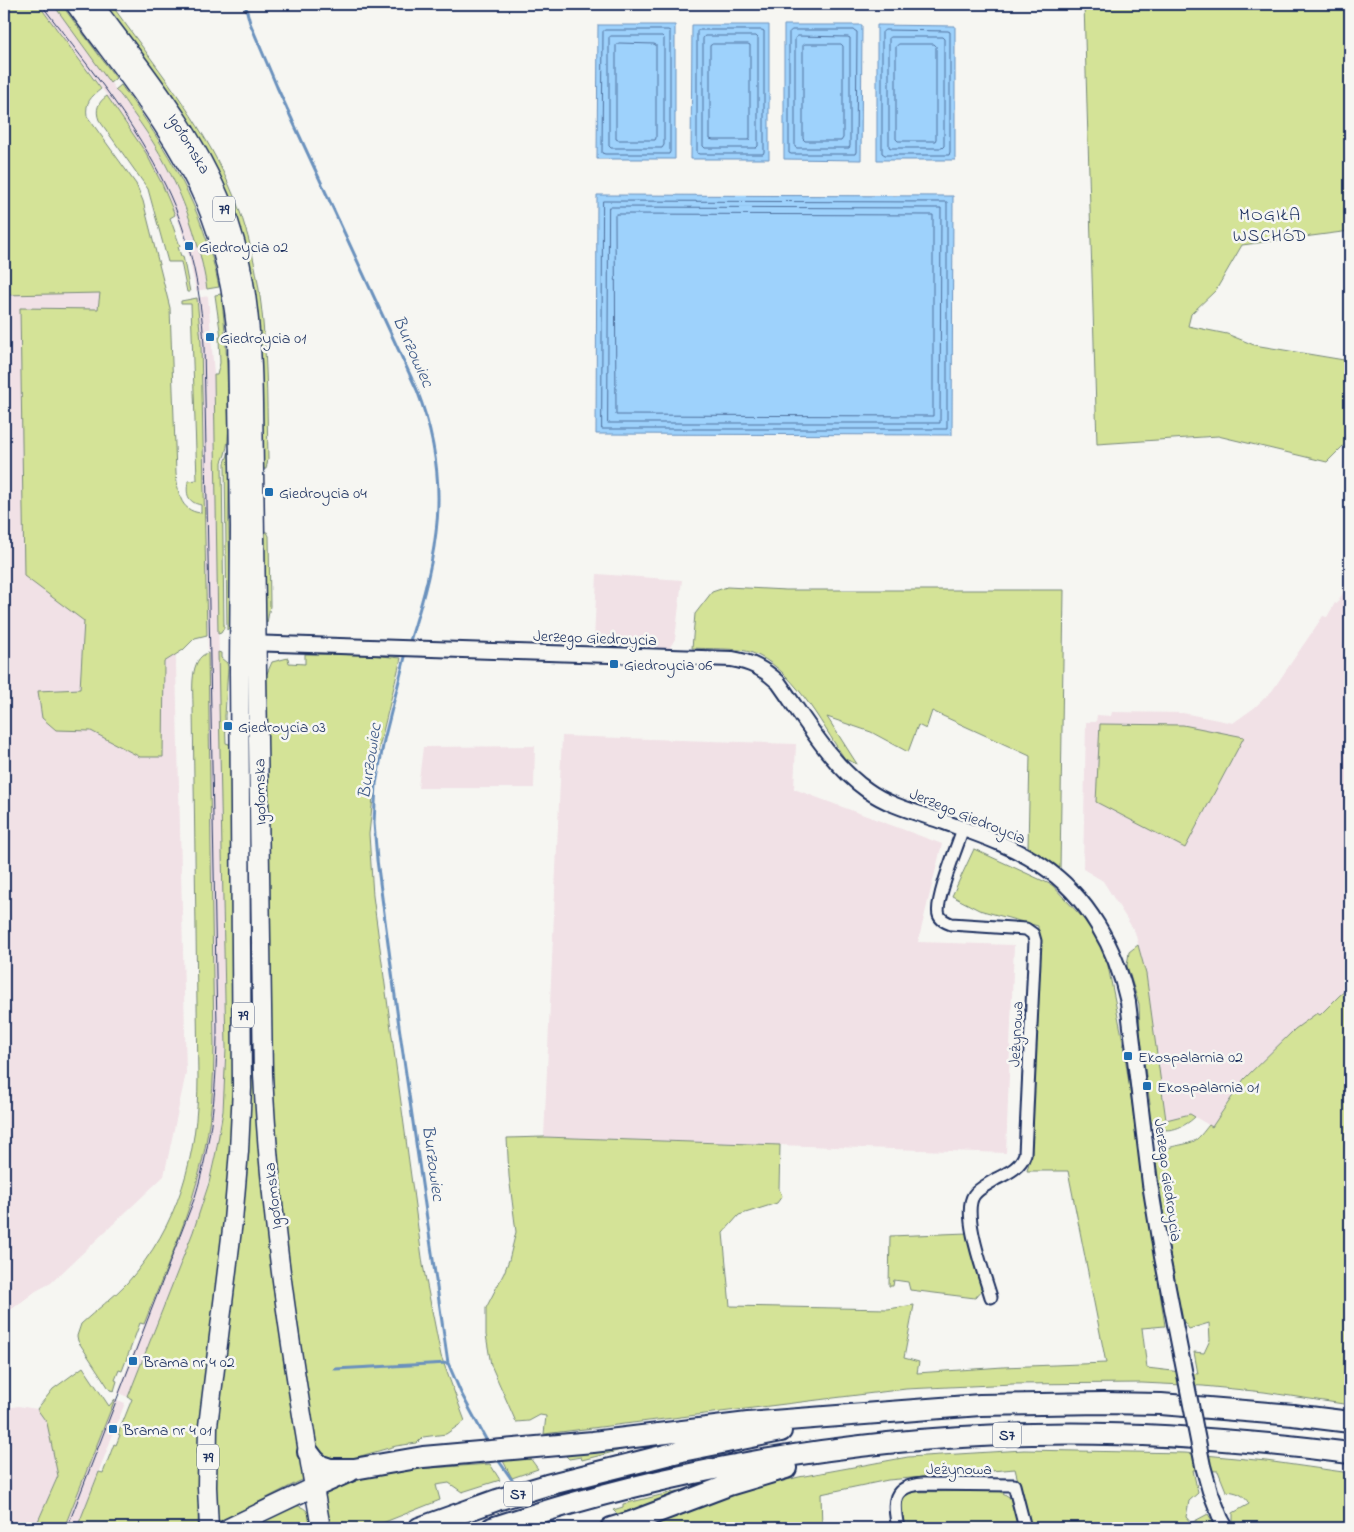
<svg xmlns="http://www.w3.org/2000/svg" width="1354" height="1532" viewBox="0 0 1354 1532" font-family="'Indie Flower',sans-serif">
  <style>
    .built { fill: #f1e1e6 }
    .green { fill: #d4e397; stroke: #78897a }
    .water { fill: #9ed2fc; stroke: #6a91bd }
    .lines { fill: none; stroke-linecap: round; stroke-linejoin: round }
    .shore { stroke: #4f709d; stroke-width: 1 }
    .stream { stroke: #6a91bd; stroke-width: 3 }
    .minor-casing { stroke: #1b2f5e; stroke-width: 15 }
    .tertiary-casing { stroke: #1b2f5e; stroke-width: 18 }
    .primary-casing { stroke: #1b2f5e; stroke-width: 21 }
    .motorway-casing { stroke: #1b2f5e; stroke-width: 24 }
    .minor { stroke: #f6f6f2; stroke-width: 11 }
    .tertiary { stroke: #f6f6f2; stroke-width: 14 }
    .primary { stroke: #f6f6f2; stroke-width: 18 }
    .motorway { stroke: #f6f6f2; stroke-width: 20 }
    .tram { stroke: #1b2f5e; stroke-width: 1 }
    .tertiary-bridge-casing { stroke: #1b2f5e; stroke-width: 18; stroke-linecap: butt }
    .tertiary-bridge { stroke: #f6f6f2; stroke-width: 14 }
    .poi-dot { fill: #1f6fb2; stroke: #f6f6f2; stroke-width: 2 }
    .labels { text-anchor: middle; stroke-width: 5; stroke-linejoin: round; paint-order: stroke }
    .shield { fill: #f6f6f2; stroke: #5d6b8a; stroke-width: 1 }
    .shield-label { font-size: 15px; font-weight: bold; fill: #1b2f5e }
    .street-label { font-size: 16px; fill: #1b2f5e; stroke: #f6f6f2 }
    .poi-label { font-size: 16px; fill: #1b2f5e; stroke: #f6f6f2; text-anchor: start }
    .neighbourhood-label { font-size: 18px; letter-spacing: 1px; fill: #1b2f5e; stroke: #f6f6f2 }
    .water-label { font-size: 18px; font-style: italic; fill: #3c5886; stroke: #f6f6f2 }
  </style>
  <rect width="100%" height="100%" fill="#f6f6f2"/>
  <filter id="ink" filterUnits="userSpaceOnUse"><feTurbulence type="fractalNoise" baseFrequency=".02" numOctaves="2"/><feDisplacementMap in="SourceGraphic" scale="10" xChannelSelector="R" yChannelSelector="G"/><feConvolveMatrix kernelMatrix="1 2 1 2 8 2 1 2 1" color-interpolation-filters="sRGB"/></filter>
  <g filter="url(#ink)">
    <!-- built -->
    <path class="built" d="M38 4H53L136 117 157 149 175 183 192 226 200 255 207 289 196 291 188 253 180 225 162 184 146 153 108 97Z
      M4 16 168 338 186 1073 164 1176 51 1283 36 1291 4 1315Z
      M208 296 214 375 225 1019V1092L216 1152 200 1213 128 1397 118 1393 188 1209 202 1161 209 1123 213 1082 208 653 201 342 197 298Z
      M597 574 682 580 675 639 669 649 648 648V644L638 643 594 641Z
      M1350 579V987L1340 995 1320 1016 1244 1078 1212 1127 1190 1114 1166 1121 1146 974 1135 932 1103 881 1083 869 1086 722H1096L1097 715 1111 716 1112 712 1183 713 1233 723 1254 708 1272 691 1323 616 1327 617 1335 603 1337 604Z
      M562 736 796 744 794 789 942 844 918 942 1014 945 1006 1153 544 1137Z
      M535 746 534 788H418L423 747Z
      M115 1399 125 1403 77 1528H64Z
      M18 1406 37 1409 47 1422 58 1476 35 1528H4V1409Z"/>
    <!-- green -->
    <path class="green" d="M4 4H38L101 89C91 97 85 102 87 116L136 184 143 201 170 308 176 473C178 491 179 511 201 513V505C187 502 186 494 188 481L197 480 191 304H181V301L197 298 201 342 207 635 195 638 183 650 164 662 163 757H140L91 731 56 730 42 718 38 691 80 689 84 621 24 576 20 308 98 309 100 293 4 295Z
      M53 4H61L116 78 110 83Z
      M102 4H111C153 63 201 120 230 187 269 273 266 368 268 459L266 469H263L261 461 254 301Z
      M1084 4H1350V231L1242 245 1216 290 1191 314 1188 326 1227 334 1254 345 1350 361V439L1327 462 1218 436 1097 444Z
      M121 85C168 150 203 207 219 287L207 289C197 225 172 165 133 113 128 106 121 94 115 90Z
      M125 86H127C159 132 190 177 209 230 239 317 231 407 229 497 228 537 231 578 232 618L231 625 227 630 225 463C234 444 230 410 230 388 229 355 229 322 223 290 209 213 170 149 125 86Z
      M107 96 146 153 162 184 175 215 170 218 180 246 178 247 181 256H183L190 292H187L181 262H168L148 189 99 120C95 110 98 102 107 96Z
      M221 294C226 330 227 366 228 402 228 421 231 444 222 462L224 628 221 633 218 634 214 375H217L220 363 219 337H221L215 295Z
      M265 532H267L269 536 270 606 267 623 264 616 262 553Z
      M727 587 786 590H1064L1060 870 1028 847 1030 756 932 711 926 729 918 725 908 752 871 732 827 717 857 764 845 759C820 722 793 667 750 652 738 648 706 649 692 648L695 614 712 592Z
      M218 652 221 653V658L227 663 228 667 225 716 226 743 229 744 234 759 237 1020 230 1197 200 1428 198 1528H77L99 1472 103 1473 114 1444 116 1445 120 1435 118 1434 132 1399 128 1397 193 1232 209 1183 216 1152 223 1111 226 1049Z
      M208 653 214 1044C214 1084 211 1123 202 1162 189 1218 165 1271 144 1324L140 1323 122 1371 119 1370 115 1380 117 1381 114 1391 110 1390 78 1341 77 1336 81 1324C96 1310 113 1298 127 1283 179 1225 198 1155 198 1078L193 706C193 691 189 658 208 653Z
      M305 654 372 655 401 658 378 752 369 834 373 896 423 1265 441 1356 465 1421 446 1434 423 1437 417 1443 396 1446 343 1461 332 1466 315 1452 285 1248 268 1057 265 678 272 662 288 658 289 663 305 664Z
      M1100 724 1183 725 1244 737 1185 848 1096 802Z
      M246 745 254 796 258 1109 306 1478 221 1521 218 1520 216 1513V1448L225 1329Z
      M974 849 1052 885 1094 930 1107 961 1122 1036 1165 1326 1142 1328 1147 1368 1198 1374 1194 1352 1204 1353 1210 1340 1209 1323 1189 1329 1182 1319 1166 1233 1156 1162C1165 1143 1175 1148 1192 1142 1198 1140 1204 1131 1209 1125L1212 1127 1244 1079 1295 1029 1317 1013 1320 1015 1340 995 1350 987V1405L1264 1392 1203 1386 1142 1383 1013 1384 906 1389 544 1434 546 1416 540 1415 529 1421 516 1422 491 1365 486 1335V1308L504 1273 509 1260 516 1232 509 1176 507 1138 544 1137 780 1145 779 1189 782 1196 777 1203 739 1215 723 1233 730 1306 888 1309 914 1305 904 1358 919 1362 917 1373 1003 1367 1106 1363 1068 1171H1027L1031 1155 1037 1034 1038 926 979 910 952 896Z
      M1138 945 1146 974 1166 1120 1190 1114 1195 1117C1184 1128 1160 1138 1150 1120 1148 1115 1147 1110 1147 1104H1150L1140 1033 1139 1004 1127 966 1129 952Z
      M967 1233 984 1288 975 1298 910 1290 908 1282 894 1280 893 1286H889L890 1236Z
      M83 1367 109 1406 115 1399 64 1528H35L58 1476 47 1423 37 1409 53 1389Z
      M633 1447 582 1460 581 1457 569 1459 564 1454Z
      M1024 1450 1185 1453 1266 1461 1350 1473V1528H1235L1233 1526V1513L1249 1504C1244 1494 1236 1492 1226 1491L1218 1471 1193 1470 1198 1493 1189 1501 1186 1517 1191 1523 1208 1514 1217 1528H1030L1015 1469 888 1480 821 1494 822 1528H642L720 1497 799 1477 908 1457Z
      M530 1458 538 1469 512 1478 502 1459Z
      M490 1464 500 1480 462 1492 449 1483 436 1485 440 1500 370 1528H326L321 1493 327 1490 365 1478 415 1469Z
      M682 1490 619 1516 613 1510 623 1507V1504Z
      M1000 1491 1012 1499 1020 1528H900L897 1511 904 1492Z
      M295 1505C309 1508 311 1516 314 1528H242Z"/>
    <!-- water -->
    <path class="water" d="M598 25H675V159H597Z
      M692 25H769V159H691Z
      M784 25H862L861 160 784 159Z
      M877 25 955 26V160H877Z
      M597 195 953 196 952 435 596 434Z"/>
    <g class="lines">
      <!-- shore -->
      <path class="shore" d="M605 30H668L670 31V152L669 154H605L602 153 603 32Z
        M699 30H762L764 31V152L763 154H699L697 153V32Z
        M792 30H854L857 32 856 152 855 154H791L789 153V33Z
        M885 30 948 31 950 32V152L949 155H885L882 153V33Z
        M611 36H662L664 38V145L662 148H611L609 146V38Z
        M705 36H756L758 38V146L756 148H705L703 146V39Z
        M798 36 848 37 850 38V146L849 148H797L795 147V39Z
        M891 37H942L944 39V146L942 148H891L889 147V39Z
        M619 43 654 44 656 45V138L655 140H618L616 139V46Z
        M713 44H748L750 45V138L749 140H713L710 139V46Z
        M805 44H841L843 46V138L841 141H805L803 139V46Z
        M899 44H934L936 46V139L935 141H898L896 139V47Z
        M603 201 947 202V429H602Z
        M609 207 941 208 940 423H608Z
        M617 214 933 215V416L616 415 615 216Z"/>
      <!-- stream -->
      <path class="stream" d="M245 4 250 23 277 87 417 390C453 483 438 553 409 644
        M406 653 384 740 376 784 374 823 377 860 399 1026 448 1363 461 1393 488 1443
        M335 1369 448 1363
        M496 1457 517 1487
        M548 1518 559 1528"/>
      <!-- minor casing -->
      <g class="minor-casing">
        <path id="minor" d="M963 829C958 844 934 903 939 915 941 920 946 922 951 924L1026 929 1033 934 1035 941 1025 1154C1020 1168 1008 1173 996 1179 989 1184 979 1188 974 1195 961 1213 985 1276 991 1297
          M898 1528C893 1502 891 1486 923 1484L1014 1485 1025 1528"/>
      </g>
      <!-- tertiary casing -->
      <g class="tertiary-casing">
        <path id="tertiary" d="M248 643 732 659C751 662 764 669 778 682 804 718 831 765 867 790 889 806 919 813 944 822 977 834 1011 845 1041 865 1088 896 1116 948 1128 1002L1150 1184 1162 1257 1175 1324
          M1221 1519 1226 1528"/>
      </g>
      <!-- primary casing -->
      <g class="primary-casing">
        <path id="primary" d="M75 4C121 68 175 131 206 204 224 246 232 289 237 334L240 527 239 671 242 1088 239 1151 233 1221 208 1426 207 1487 209 1528
          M93 4C144 72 201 140 229 222 249 281 252 342 253 403L263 1074C270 1226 295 1378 321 1528
          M228 1528 314 1487"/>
      </g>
      <!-- motorway casing -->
      <g class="motorway-casing">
        <path id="motorway" d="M308 1452 314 1460 321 1466 330 1469H354L423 1457 593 1442 748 1423 980 1405 1103 1403 1161 1404 1293 1415 1350 1422
          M314 1487 350 1471
          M419 1528 497 1500 547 1485 682 1451 781 1431
          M492 1528C665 1470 850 1438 1032 1434 1139 1431 1245 1440 1350 1453
          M611 1528 631 1522 729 1485 786 1468"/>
      </g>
      <!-- minor -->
      <use href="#minor" class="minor"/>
      <!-- tertiary -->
      <use href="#tertiary" class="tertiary"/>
      <!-- primary -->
      <use href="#primary" class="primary"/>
      <!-- motorway -->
      <use href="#motorway" class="motorway"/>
      <!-- tram -->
      <path class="tram" d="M41 4C82 59 129 114 160 175 188 228 201 286 204 346L217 1027C217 1085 212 1141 195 1197L67 1528"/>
      <!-- tertiary-bridge casing -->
      <g class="tertiary-bridge-casing">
        <path id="tertiary-bridge" d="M1175 1324 1203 1466 1210 1491 1221 1519"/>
      </g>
      <!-- tertiary-bridge -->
      <use href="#tertiary-bridge" class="tertiary-bridge"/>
    </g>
  </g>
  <!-- markers -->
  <g class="poi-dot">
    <rect x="184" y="241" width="10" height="10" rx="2.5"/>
    <rect x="205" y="332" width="10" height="10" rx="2.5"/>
    <rect x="264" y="487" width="10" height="10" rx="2.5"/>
    <rect x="609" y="659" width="10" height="10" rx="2.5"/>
    <rect x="223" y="721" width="10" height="10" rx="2.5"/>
    <rect x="1123" y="1051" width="10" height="10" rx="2.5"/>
    <rect x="1142" y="1081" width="10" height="10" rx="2.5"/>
    <rect x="128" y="1356" width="10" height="10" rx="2.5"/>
    <rect x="108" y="1424" width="10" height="10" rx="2.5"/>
  </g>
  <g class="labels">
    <!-- shield labels -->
    <g class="shield">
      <rect x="213" y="196.5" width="22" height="25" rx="4"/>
      <rect x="232" y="1002.5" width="22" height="25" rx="4"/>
      <rect x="993" y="1422.5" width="28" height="25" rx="4"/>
      <rect x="197" y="1444.5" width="22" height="25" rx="4"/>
      <rect x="504" y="1481.5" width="28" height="25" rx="4"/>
    </g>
    <g class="shield-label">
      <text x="224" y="214">79</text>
      <text x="243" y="1020">79</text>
      <text x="1007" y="1440">S7</text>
      <text x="208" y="1462">79</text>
      <text x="518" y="1499">S7</text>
    </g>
    <!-- street labels -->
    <g class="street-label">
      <text transform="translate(190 143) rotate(59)" y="6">Igołomska</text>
      <text transform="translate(595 637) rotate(2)" y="6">Jerzego Giedroycia</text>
      <text transform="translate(259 792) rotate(-91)" y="6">Igołomska</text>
      <text transform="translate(968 815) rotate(22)" y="6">Jerzego Giedroycia</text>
      <text transform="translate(1015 1034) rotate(-87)" y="6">Jeżynowa</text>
      <text transform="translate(1169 1180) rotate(82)" y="6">Jerzego Giedroycia</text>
      <text transform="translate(272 1196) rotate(-96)" y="6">Igołomska</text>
      <text x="959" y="1474">Jeżynowa</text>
    </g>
    <!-- poi labels -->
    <g class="poi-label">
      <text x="199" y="252">Giedroycia 02</text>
      <text x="220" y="343">Giedroycia 01</text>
      <text x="279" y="498">Giedroycia 04</text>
      <text x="624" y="670">Giedroycia 06</text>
      <text x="238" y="732">Giedroycia 03</text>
      <text x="1138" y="1062">Ekospalarnia 02</text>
      <text x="1157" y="1092">Ekospalarnia 01</text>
      <text x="143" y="1367">Brama nr 4 02</text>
      <text x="123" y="1435">Brama nr 4 01</text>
    </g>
    <!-- neighbourhood labels -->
    <g class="neighbourhood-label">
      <text x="1270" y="220">MOGIŁA<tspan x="1270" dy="21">WSCHÓD</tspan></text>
    </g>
    <!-- water labels -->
    <g class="water-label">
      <text transform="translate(414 351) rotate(66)" y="6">Burzowiec</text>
      <text transform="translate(369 761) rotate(-81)" y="6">Burzowiec</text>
      <text transform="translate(434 1163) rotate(82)" y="6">Burzowiec</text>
    </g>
  </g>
  <!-- margin -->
  <rect width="1354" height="1532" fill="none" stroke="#f6f6f2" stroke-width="20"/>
  <rect x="10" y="10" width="1334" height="1512" fill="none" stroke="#1b2f5e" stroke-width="2" filter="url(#ink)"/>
</svg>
